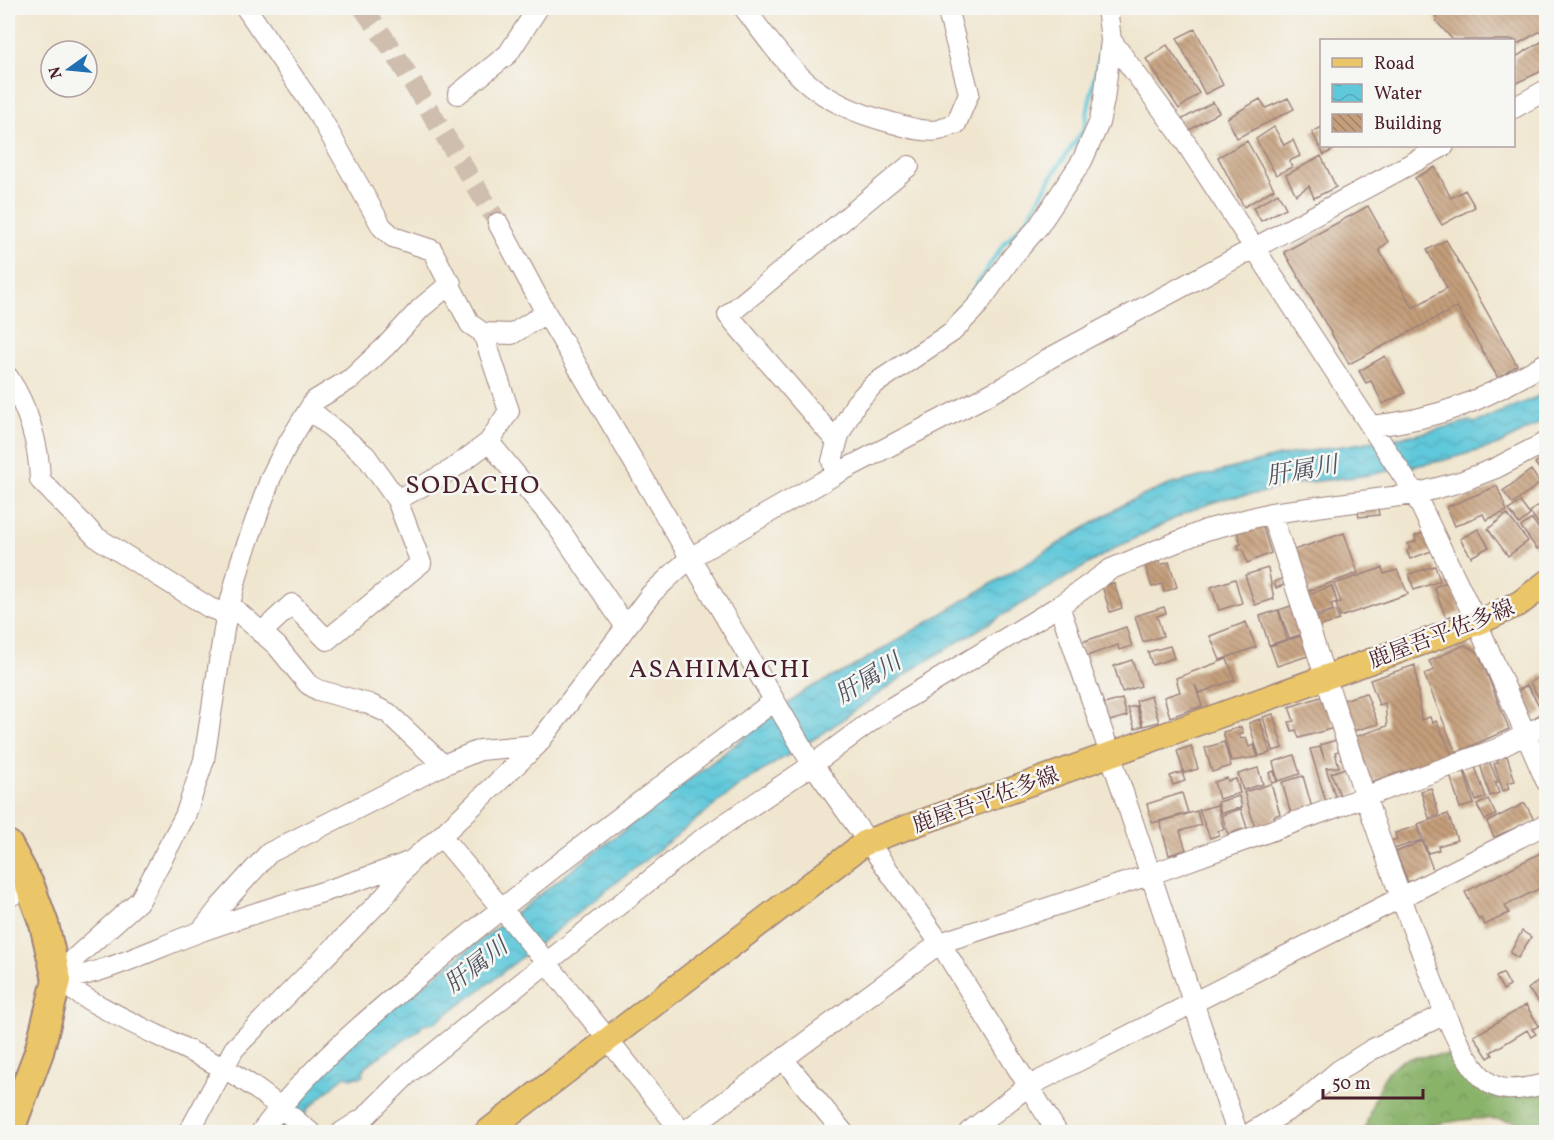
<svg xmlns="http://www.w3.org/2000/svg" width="1554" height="1140" viewBox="0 0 1554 1140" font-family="Vollkorn,'Noto Serif JP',serif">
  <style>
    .forest { fill: url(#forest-crowns); stroke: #6a694a; stroke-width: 1.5 }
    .water { fill: url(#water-waves); stroke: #547482; stroke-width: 1.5 }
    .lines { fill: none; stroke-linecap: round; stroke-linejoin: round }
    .stream { stroke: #5fc8da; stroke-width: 4 }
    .building { fill: url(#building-back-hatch) }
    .minor-tunnel { stroke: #cfbeae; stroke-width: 20; stroke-dasharray: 20 10; stroke-linecap: butt }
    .minor-casing { stroke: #9d827d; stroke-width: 22 }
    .major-casing { stroke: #9d827d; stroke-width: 27 }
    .highway-casing { stroke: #9d827d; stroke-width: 32 }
    .minor { stroke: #fff; stroke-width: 20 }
    .major { stroke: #ebc669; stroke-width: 24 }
    .highway { stroke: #ebc669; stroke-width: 28 }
    .labels { text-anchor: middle; stroke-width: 5; stroke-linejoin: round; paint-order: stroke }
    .street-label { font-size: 22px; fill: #4a1f2b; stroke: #f6f6f2 }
    .water-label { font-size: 24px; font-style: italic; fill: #505260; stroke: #f6f6f2 }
    .quarter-label { font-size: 26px; letter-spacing: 1.5px; fill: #4a1f2b; stroke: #f6f6f2 }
  </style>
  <defs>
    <pattern id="forest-crowns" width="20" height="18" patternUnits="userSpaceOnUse" patternTransform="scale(1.5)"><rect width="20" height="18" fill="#8ab36a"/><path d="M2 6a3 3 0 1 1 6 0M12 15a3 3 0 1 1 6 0" fill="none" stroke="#739157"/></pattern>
    <pattern id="water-waves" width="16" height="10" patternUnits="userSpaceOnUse" patternTransform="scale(1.5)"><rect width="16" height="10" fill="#5fc8da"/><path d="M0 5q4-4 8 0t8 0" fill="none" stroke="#54abbb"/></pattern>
    <pattern id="building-back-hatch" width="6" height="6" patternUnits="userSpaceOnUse" patternTransform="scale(1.5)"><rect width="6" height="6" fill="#c59f7b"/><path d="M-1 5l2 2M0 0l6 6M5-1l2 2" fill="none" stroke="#a28165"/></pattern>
  </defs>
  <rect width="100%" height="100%" fill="#f6f6f2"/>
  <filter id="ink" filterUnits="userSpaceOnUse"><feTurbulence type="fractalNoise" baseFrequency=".0167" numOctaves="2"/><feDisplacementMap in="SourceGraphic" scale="12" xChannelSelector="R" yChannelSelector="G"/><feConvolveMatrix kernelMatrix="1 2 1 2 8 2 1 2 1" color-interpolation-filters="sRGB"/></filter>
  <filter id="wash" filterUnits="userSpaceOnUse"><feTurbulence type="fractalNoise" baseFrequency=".008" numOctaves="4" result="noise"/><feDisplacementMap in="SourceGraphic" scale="24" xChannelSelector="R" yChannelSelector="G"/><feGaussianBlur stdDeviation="1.35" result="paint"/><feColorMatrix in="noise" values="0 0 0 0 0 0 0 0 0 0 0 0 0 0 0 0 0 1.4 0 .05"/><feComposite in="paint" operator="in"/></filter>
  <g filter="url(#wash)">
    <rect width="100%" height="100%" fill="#f0e6cf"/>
    <!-- forest -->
    <path class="forest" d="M1449 1055C1456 1062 1468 1081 1472 1085 1491 1101 1524 1094 1546 1093V1132C1504 1113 1472 1117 1427 1126L1424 1132H1364C1370 1113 1378 1078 1395 1065 1408 1055 1434 1056 1449 1055Z"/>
    <!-- water -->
    <path class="water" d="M1546 393V420L1498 445 1441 461 1362 476 1284 485 1261 493 1226 498 1192 510 1115 548 918 666 820 735 743 783 480 990 434 1023 423 1024 419 1030 364 1067 363 1076 353 1078 344 1076 307 1110 299 1132H266L364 1030 806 690 851 668 1128 502 1169 485 1279 456 1419 434 1470 421 1475 423Z"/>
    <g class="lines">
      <!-- stream -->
      <path class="stream" d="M936 332 965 301 1003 245 1028 218 1055 171 1084 129 1102 40
        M894 360 913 348"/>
    </g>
    <g id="blocks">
      <!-- building -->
      <path class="building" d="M1434 8H1546V28L1514 46V40H1453L1437 22Z
        M1195 29 1223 85 1205 94 1177 38Z
        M1546 39V69L1514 84V58Z
        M1167 45 1199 93 1179 109 1146 59Z
        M1288 98 1294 109 1237 138 1227 118 1260 99 1266 108Z
        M1213 102 1219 112 1185 133 1179 121Z
        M1274 127 1284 145 1293 140 1300 156 1289 161 1292 167 1276 175 1256 139Z
        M1322 127V146H1340L1324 155 1312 132Z
        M1247 141 1274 189 1244 207 1218 157Z
        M1321 156 1336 187 1314 198 1309 186 1296 195 1286 175Z
        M1435 167 1451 198 1465 190 1475 207 1442 225 1415 178Z
        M1278 193 1286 208 1261 221 1253 208Z
        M1368 206 1388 242 1379 250 1413 308 1447 288 1427 250 1446 240 1517 365 1498 378 1457 307 1349 364 1284 252Z
        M1385 356 1405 393 1383 404 1371 381 1366 383 1359 371Z
        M1546 454V475L1545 476 1535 463Z
        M1531 470 1540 483 1513 504 1503 491Z
        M1497 486 1507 511 1486 520 1483 514 1455 526 1447 507Z
        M1520 502 1530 515 1519 524 1509 510Z
        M1377 503 1379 515 1359 517 1357 506Z
        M1539 505 1546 516V535L1530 512Z
        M1507 514 1528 541 1508 556 1488 529Z
        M1532 519 1546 539V543L1537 549 1521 527Z
        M1262 524 1271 553 1247 563 1243 549 1239 550 1238 545 1241 544 1237 531Z
        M1478 529 1489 547 1471 557 1460 539Z
        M1427 531 1434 550 1410 559 1407 551 1410 549 1408 544 1416 541 1415 536Z
        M1344 533 1358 573 1305 592 1291 551Z
        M1157 558 1160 565 1169 562 1177 587 1164 592 1162 584 1152 587 1144 562Z
        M1435 566 1440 581 1414 590 1409 574Z
        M1268 568 1274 599 1255 605 1245 575Z
        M1382 568 1384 574 1397 570 1408 594 1340 617 1336 604 1341 602 1334 584Z
        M1284 578 1286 584 1276 588 1274 582Z
        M1235 579 1242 603 1219 610 1211 587Z
        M1450 581 1461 612 1446 618 1434 587Z
        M1114 583 1122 608 1110 612 1102 586Z
        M1332 586 1337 602 1331 604 1333 610 1312 617 1305 595Z
        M1294 605 1304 634 1289 638 1279 610Z
        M1164 607 1166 613 1157 616 1163 636 1143 642 1135 616Z
        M1278 610 1287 639 1269 645 1260 616Z
        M1336 611 1339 620 1316 628 1313 619Z
        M1246 622 1256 647 1220 660 1210 636Z
        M1126 627 1132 646 1119 650 1118 645 1087 656 1088 660 1086 661 1079 643Z
        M1304 635 1311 655 1277 666 1270 646Z
        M1464 645 1478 652 1509 729 1456 753 1424 674 1434 670 1429 661Z
        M1170 646 1174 658 1152 665 1148 652Z
        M1227 659 1235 680 1199 693 1195 685 1202 706 1170 717 1164 697 1180 692 1176 678Z
        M1132 660 1141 686 1122 692 1114 666Z
        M1415 665 1421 720 1430 717 1432 723 1436 721 1453 756 1370 782 1355 737 1387 726 1385 703 1379 705 1370 680Z
        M1543 674 1546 680V709L1530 683Z
        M1527 685 1543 712 1528 722 1513 694Z
        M1366 693 1378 724 1350 732 1340 701Z
        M1151 696 1159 722 1143 726 1136 701Z
        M1324 696 1334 728 1299 738 1296 730 1292 731 1289 722 1294 721 1289 707Z
        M1122 699 1127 716 1106 722 1101 705Z
        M1136 706 1142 726 1135 729 1128 708Z
        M1273 714 1283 748 1273 751 1263 717Z
        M1260 719 1270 753 1259 756 1249 723Z
        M1241 727 1243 733 1239 734 1241 739 1246 738 1249 747 1254 745 1258 757 1231 761 1223 732Z
        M1336 740 1339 751 1335 752 1339 767 1326 768 1336 799 1326 802 1310 749 1320 747 1325 761 1320 745Z
        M1224 742 1231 766 1212 772 1205 748Z
        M1191 746 1198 769 1184 773 1177 751Z
        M1294 755 1300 774 1278 781 1273 762Z
        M1507 756 1515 781 1507 783 1509 789 1503 791 1494 764 1498 763 1497 759Z
        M1489 761 1498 782H1495L1499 793 1490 796 1480 764Z
        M1348 767 1356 793 1341 798 1331 773Z
        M1475 767 1486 797 1476 801 1465 770Z
        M1258 768 1263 784 1243 790 1238 774Z
        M1274 771 1277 782 1272 783 1269 773Z
        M1464 771 1474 804 1460 808 1450 775Z
        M1182 772 1185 781 1173 785 1170 776Z
        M1303 776 1312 808 1291 814 1282 782Z
        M1227 778 1228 781 1236 779 1240 793 1219 799 1214 782Z
        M1271 784 1280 814 1274 816 1275 821 1255 827 1244 792Z
        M1431 788 1439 815 1429 818 1421 791Z
        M1182 793 1188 813 1152 823 1147 804Z
        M1239 796 1242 807 1221 813 1218 802Z
        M1488 799 1496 815 1485 820 1477 805Z
        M1525 803 1534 820 1494 837 1487 822Z
        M1217 805 1224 829 1218 831 1219 835 1210 838 1199 810Z
        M1241 809 1247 828 1228 834 1222 815Z
        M1197 811 1201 825 1180 831 1186 850 1169 855 1160 822Z
        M1448 814 1457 840 1438 846 1439 850 1428 853 1418 824Z
        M1417 826 1421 840 1394 849 1391 841 1397 839 1395 833Z
        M1422 841 1434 872 1408 882 1396 852Z
        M1546 850V891L1544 886 1505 906 1509 913 1485 925 1481 918 1479 920 1465 892Z
        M1522 931 1531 937 1518 958 1510 953Z
        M1503 973 1510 986 1503 990 1496 977Z
        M1546 975V1000L1541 1005 1528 989Z
        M1526 1005 1539 1026 1532 1029 1536 1034 1531 1037 1527 1030 1491 1052 1493 1055 1488 1058 1474 1036Z"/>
    </g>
  </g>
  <g filter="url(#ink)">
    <use href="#blocks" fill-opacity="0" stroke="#9d827d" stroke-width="1.5"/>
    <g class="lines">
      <!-- minor-tunnel -->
      <path class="minor-tunnel" d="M363 8 392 49 498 223"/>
      <!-- minor casing -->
      <g class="minor-casing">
        <path id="minor" d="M246 8 321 118 382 227 393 237 432 250 470 324 483 333 512 334 546 313
          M744 8C790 69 811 102 889 122 904 126 923 133 939 130 945 129 950 124 956 124L969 93 947 8
          M1111 40 1178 131 1415 494 1477 623 1546 781
          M458 94 508 54 538 8
          M1514 108 1546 90
          M498 223 546 313 809 759 940 943 1057 1132
          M8 377C28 407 39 444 40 480L96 537 210 608 226 614
          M309 409 366 456 397 500
          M1371 426C1442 419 1485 399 1546 363
          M489 442 553 520 626 627
          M837 442 728 315 909 166
          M836 474 832 461 839 435 856 403 873 385 952 332 978 305 1012 257 1038 227 1082 161 1099 123 1104 100 1111 40 1107 8
          M1271 513C1320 658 1365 805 1420 948 1434 984 1455 1051 1483 1078 1501 1096 1524 1088 1546 1084
          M229 604 277 646 308 684 318 690 369 704 388 713 443 765
          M1059 606C1121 781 1177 957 1237 1132
          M261 633 292 604 327 640 421 563 397 500 451 470 489 442 509 411 483 333
          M441 836 542 957 682 1132
          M8 897 30 886
          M201 931 220 907 269 853 443 765 480 750 537 745
          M57 980 76 957 140 900 185 816 204 760 225 623 241 561 271 477 286 447 314 401 352 378 386 346 421 308 451 283
          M57 980C106 974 153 949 199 932 269 907 341 889 411 861
          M57 980C108 1015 167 1038 221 1067 254 1084 282 1109 310 1132
          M783 1059 843 1132
          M189 1132 234 1049 385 896 411 861 441 836 537 745 651 594 690 558 836 474 1009 384 1048 359 1444 146
          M261 1132C312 1063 377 1011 443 956 550 868 663 785 774 701
          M342 1132 364 1118 409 1073 695 844 812 765 881 714 1059 606 1111 569 1206 530 1271 513 1415 494 1460 482 1496 468 1546 442
          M684 1132 940 943 1149 875 1497 749 1546 724
          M969 1132 1027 1087 1546 824
          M1252 1132 1303 1101 1338 1071 1371 1050 1445 1014"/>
      </g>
      <!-- major casing -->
      <g class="major-casing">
        <path id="major" d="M487 1132 866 842 1477 623 1520 603 1546 583"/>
      </g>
      <!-- highway casing -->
      <g class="highway-casing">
        <path id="highway" d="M8 845 30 886 44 924 57 980 39 1052 9 1132"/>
      </g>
      <!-- minor -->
      <use href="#minor" class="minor"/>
      <!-- major -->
      <use href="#major" class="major"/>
      <!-- highway -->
      <use href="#highway" class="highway"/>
    </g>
  </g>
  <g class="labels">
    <!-- street labels -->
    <g class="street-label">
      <text transform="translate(1441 633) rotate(-21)" y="8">鹿屋吾平佐多線</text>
      <text transform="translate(985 799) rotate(-20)" y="8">鹿屋吾平佐多線</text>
    </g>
    <!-- water labels -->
    <g class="water-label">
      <text transform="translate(1302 470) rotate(-10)" y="8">肝属川</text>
      <text transform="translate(868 678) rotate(-32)" y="8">肝属川</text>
      <text transform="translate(476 965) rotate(-38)" y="8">肝属川</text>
    </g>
    <!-- quarter labels -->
    <g class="quarter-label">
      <text x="473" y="493">SODACHO</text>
      <text x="720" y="677">ASAHIMACHI</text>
    </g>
  </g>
  <!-- margin -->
  <rect width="1554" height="1140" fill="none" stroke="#f6f6f2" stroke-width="30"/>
  <!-- legend -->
  <rect x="1320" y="39" width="195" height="108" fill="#f6f6f2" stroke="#b1a0a2" stroke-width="1.5"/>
  <rect x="1332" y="58" width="30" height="9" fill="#ebc669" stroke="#b1a0a2" stroke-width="1.5"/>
  <text x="1374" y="69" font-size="18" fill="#4a1f2b">Road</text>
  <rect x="1332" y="84" width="30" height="18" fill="url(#water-waves)" stroke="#b1a0a2" stroke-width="1.5"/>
  <text x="1374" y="99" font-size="18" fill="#4a1f2b">Water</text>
  <rect x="1332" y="114" width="30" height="18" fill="url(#building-back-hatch)" stroke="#b1a0a2" stroke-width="1.5"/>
  <text x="1374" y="129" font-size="18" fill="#4a1f2b">Building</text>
  <!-- north arrow -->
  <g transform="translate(69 69) rotate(255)"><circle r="28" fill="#f6f6f2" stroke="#b1a0a2" stroke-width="1.5"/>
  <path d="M0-4.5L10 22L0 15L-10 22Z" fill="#1f6fb2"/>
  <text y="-9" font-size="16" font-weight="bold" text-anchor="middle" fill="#4a1f2b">N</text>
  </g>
  <!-- scale -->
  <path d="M1323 1089v9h100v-9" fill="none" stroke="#4a1f2b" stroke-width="3"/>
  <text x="1332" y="1089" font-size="18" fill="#4a1f2b" stroke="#f6f6f2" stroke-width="4.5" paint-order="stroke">50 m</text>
</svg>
